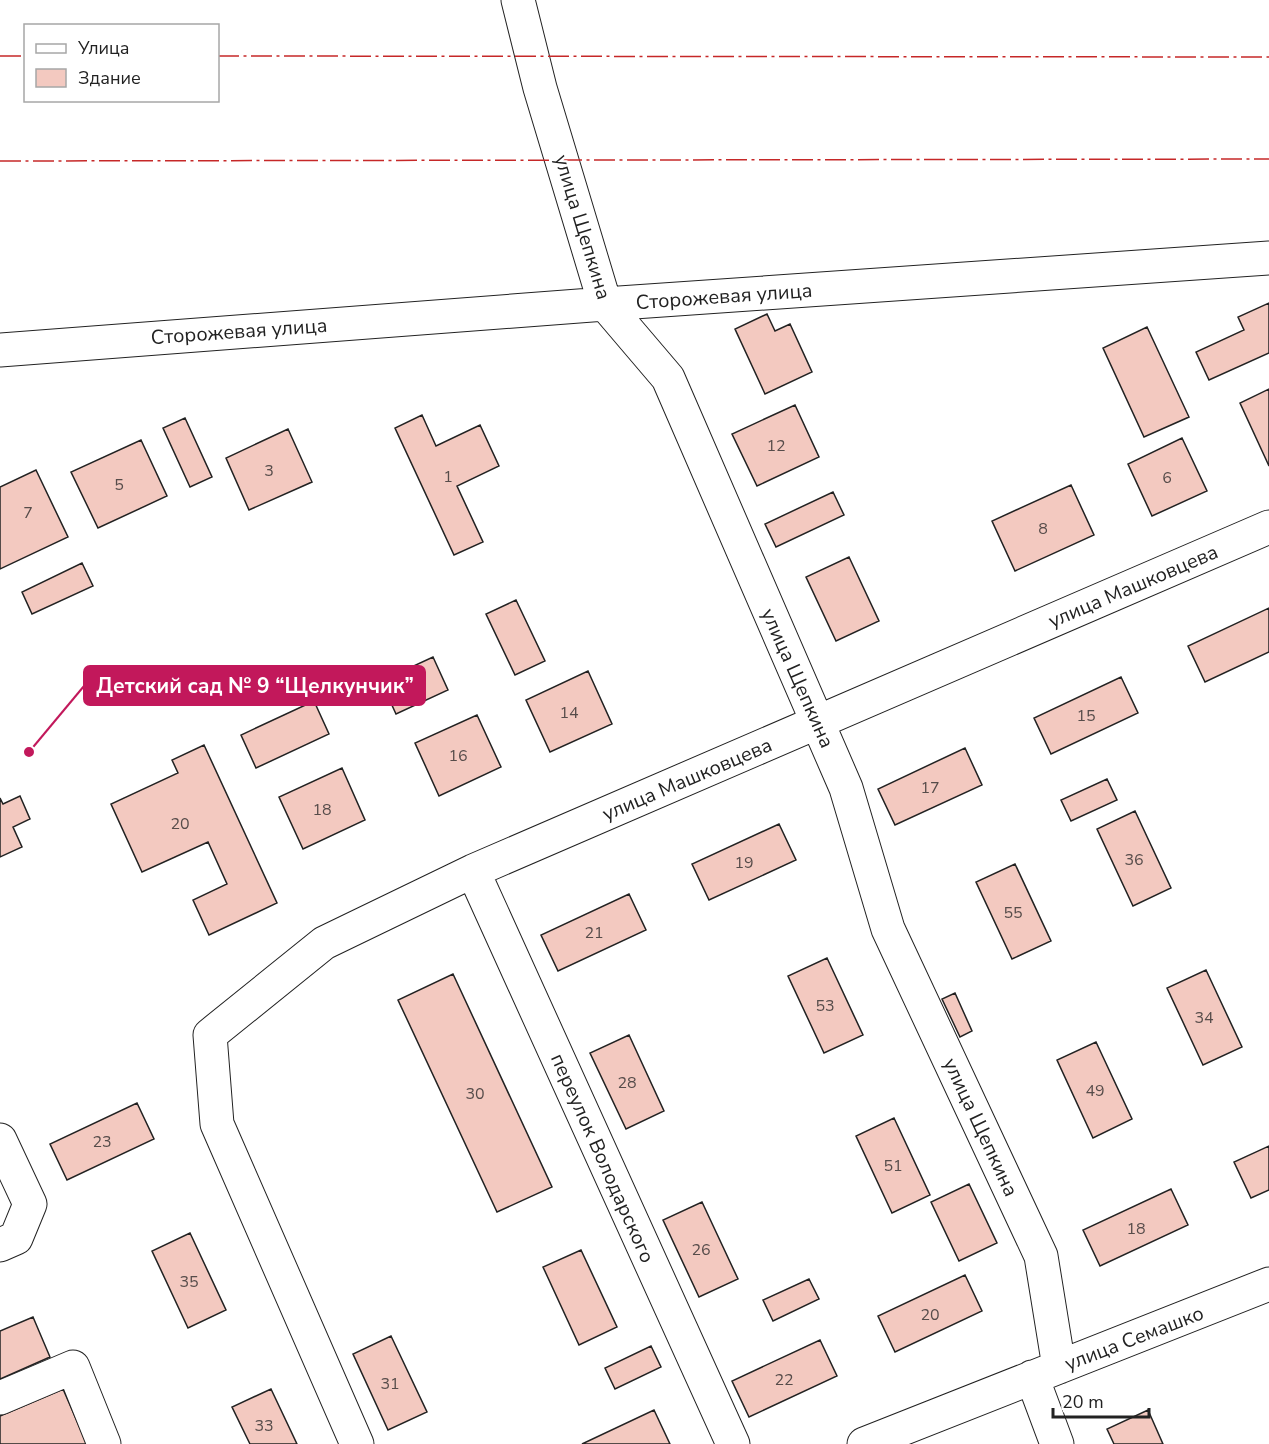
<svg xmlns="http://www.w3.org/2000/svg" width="1269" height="1444" viewBox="0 0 1269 1444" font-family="'Nunito Sans',sans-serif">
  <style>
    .building { fill: #f3c9c0; stroke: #222; stroke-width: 1.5 }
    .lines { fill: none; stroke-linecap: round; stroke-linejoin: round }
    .minor-casing { stroke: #222; stroke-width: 35 }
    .minor { stroke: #fff; stroke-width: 33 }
    .power { stroke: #c62828; stroke-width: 1.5; stroke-dasharray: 21 4.5 3 4.5; stroke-linecap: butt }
    .labels { text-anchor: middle; stroke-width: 4.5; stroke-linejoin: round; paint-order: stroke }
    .number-label { font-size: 16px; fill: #564c4a }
    .street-label { font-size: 20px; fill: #222; stroke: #fff }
    .leader { fill: none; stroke: #c2185b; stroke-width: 2 }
    .callout-dot { fill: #c2185b; stroke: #fff; stroke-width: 2 }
    .callout { fill: #c2185b; stroke: #c2185b; stroke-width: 2 }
    .callout-label { font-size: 21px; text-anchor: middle; font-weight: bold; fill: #fff }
  </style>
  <rect width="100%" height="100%" fill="#fff"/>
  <!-- building -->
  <path class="building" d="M1269 303V353L1209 380 1196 352 1244 330 1238 317Z
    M767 314 775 331 790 324 812 372 765 394 735 329Z
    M1147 327 1189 417 1144 437 1103 348Z
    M1269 389V466L1240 403Z
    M795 405 819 457 757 486 732 434Z
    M422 415 436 446 480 425 499 466 457 486 483 542 454 555 395 428Z
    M185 418 212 477 190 487 163 428Z
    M288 429 312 482 249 510 226 458Z
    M1182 438 1207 491 1152 516 1128 464Z
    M141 440 167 496 98 528 71 472Z
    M36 470 68 537 0 569V487Z
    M1071 485 1094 535 1015 571 992 521Z
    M833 492 844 515 776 547 765 524Z
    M849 557 879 621 836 641 806 577Z
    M82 563 93 586 32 614 22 592Z
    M516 600 545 661 515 675 486 614Z
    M1269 608V652L1205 682 1188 646Z
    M433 657 448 690 396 714 381 681Z
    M588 671 612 724 550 752 526 700Z
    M1121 677 1138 713 1051 754 1034 718Z
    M314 701 329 734 256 768 241 735Z
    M477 715 501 767 439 796 415 743Z
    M204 745 277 903 209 935 193 900 227 884 208 842 142 872 111 804 178 773 172 760Z
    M965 748 982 785 895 825 878 789Z
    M342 768 365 820 303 849 279 797Z
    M1107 779 1117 800 1071 821 1061 800Z
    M20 796 30 819 13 827 22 847 0 857V798L3 804Z
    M1135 811 1171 888 1133 906 1097 829Z
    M779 824 796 860 709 900 692 864Z
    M1015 864 1051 941 1012 959 976 882Z
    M629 894 646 930 558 971 541 935Z
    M827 958 863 1035 824 1053 788 976Z
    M1206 970 1242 1047 1203 1065 1167 988Z
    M453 974 552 1187 497 1212 398 1000Z
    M955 993 972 1031 960 1037 942 999Z
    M629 1035 664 1111 626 1129 590 1053Z
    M1096 1042 1132 1119 1093 1138 1057 1060Z
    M137 1103 154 1139 67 1180 50 1144Z
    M894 1118 930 1195 892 1213 856 1136Z
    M1269 1146V1190L1251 1198 1234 1162Z
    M969 1184 997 1243 959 1261 931 1202Z
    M1171 1189 1188 1225 1100 1266 1083 1230Z
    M702 1202 738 1279 699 1297 663 1220Z
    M190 1233 226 1310 188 1328 152 1251Z
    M581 1250 617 1327 579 1345 543 1267Z
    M965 1275 982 1311 895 1352 878 1316Z
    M809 1279 819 1299 773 1321 763 1300Z
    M33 1317 50 1357 0 1379V1331Z
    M391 1336 427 1412 388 1430 353 1354Z
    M820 1340 837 1376 749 1417 732 1381Z
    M651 1346 661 1367 615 1389 605 1368Z
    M63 1389 87 1444H0V1416Z
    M271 1389 297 1444H250L232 1407Z
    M654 1410 670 1444H582Z
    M1148 1410 1163 1444H1114L1107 1429Z"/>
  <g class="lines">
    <!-- minor casing -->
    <g class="minor-casing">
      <path id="minor" d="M518 0 540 88 605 304 668 378 846 788 888 929 1041 1256 1059 1367
        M0 350 605 304 1269 258
        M473 871 733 1444
        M0 1140 30 1204 16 1238 0 1245
        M1032 1377 1057 1444
        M0 1398 73 1367 104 1444
        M357 1444 217 1124 210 1035 324 943 473 871 1269 527
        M864 1444 1269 1284"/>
    </g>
    <!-- minor -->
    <use href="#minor" class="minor"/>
    <!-- power -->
    <path class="power" d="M0 56H26
      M218 56 1269 57
      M0 161 1269 159"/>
  </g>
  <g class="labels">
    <!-- number labels -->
    <g class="number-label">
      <text x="776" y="451">12</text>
      <text x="269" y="476">3</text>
      <text x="448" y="482">1</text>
      <text x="1167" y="483">6</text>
      <text x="119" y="490">5</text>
      <text x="28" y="518">7</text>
      <text x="1043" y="534">8</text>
      <text x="569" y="718">14</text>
      <text x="1086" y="721">15</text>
      <text x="458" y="761">16</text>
      <text x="930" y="793">17</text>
      <text x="322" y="815">18</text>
      <text x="180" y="829">20</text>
      <text x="1134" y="865">36</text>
      <text x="744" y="868">19</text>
      <text x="1013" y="918">55</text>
      <text x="594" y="938">21</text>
      <text x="825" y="1011">53</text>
      <text x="1204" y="1023">34</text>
      <text x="627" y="1088">28</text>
      <text x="1095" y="1096">49</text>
      <text x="475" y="1099">30</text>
      <text x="102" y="1147">23</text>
      <text x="893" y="1171">51</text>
      <text x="1136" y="1234">18</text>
      <text x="701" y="1255">26</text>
      <text x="189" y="1287">35</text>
      <text x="930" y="1320">20</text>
      <text x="784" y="1385">22</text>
      <text x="390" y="1389">31</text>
      <text x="264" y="1431">33</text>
    </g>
    <!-- street labels -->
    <g class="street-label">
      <text transform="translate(583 227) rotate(73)" y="7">улица Щепкина</text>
      <text transform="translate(724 296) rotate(-4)" y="7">Сторожевая улица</text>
      <text transform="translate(239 331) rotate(-4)" y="7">Сторожевая улица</text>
      <text transform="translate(1133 586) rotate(-23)" y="7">улица Машковцева</text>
      <text transform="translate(798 678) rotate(66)" y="7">улица Щепкина</text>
      <text transform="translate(687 779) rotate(-23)" y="7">улица Машковцева</text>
      <text transform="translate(981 1127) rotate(65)" y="7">улица Щепкина</text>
      <text transform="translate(603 1158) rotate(66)" y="7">переулок Володарского</text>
      <text transform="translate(1134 1338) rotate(-21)" y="7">улица Семашко</text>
    </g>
  </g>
  <!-- callouts -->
  <path class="leader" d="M29 752L84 686"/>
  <circle class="callout-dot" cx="29" cy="752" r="6"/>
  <rect class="callout" x="84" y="666" width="341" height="39" rx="6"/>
  <g class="callout-label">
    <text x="255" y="693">Детский сад № 9 “Щелкунчик”</text>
  </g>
  <!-- legend -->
  <rect x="24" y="24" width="195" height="78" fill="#ffffff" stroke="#a7a7a7" stroke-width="1.5"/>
  <rect x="36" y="44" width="30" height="9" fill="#ffffff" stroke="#a7a7a7" stroke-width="1.5"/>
  <text x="78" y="54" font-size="18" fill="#222222">Улица</text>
  <rect x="36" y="69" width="30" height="18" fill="#f3c9c0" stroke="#a7a7a7" stroke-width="1.5"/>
  <text x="78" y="84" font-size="18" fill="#222222">Здание</text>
  <!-- scale -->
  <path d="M1053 1408v9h96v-9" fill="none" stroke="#222222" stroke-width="3"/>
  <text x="1062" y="1408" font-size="18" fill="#222222" stroke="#ffffff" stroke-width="4.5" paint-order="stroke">20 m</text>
</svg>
